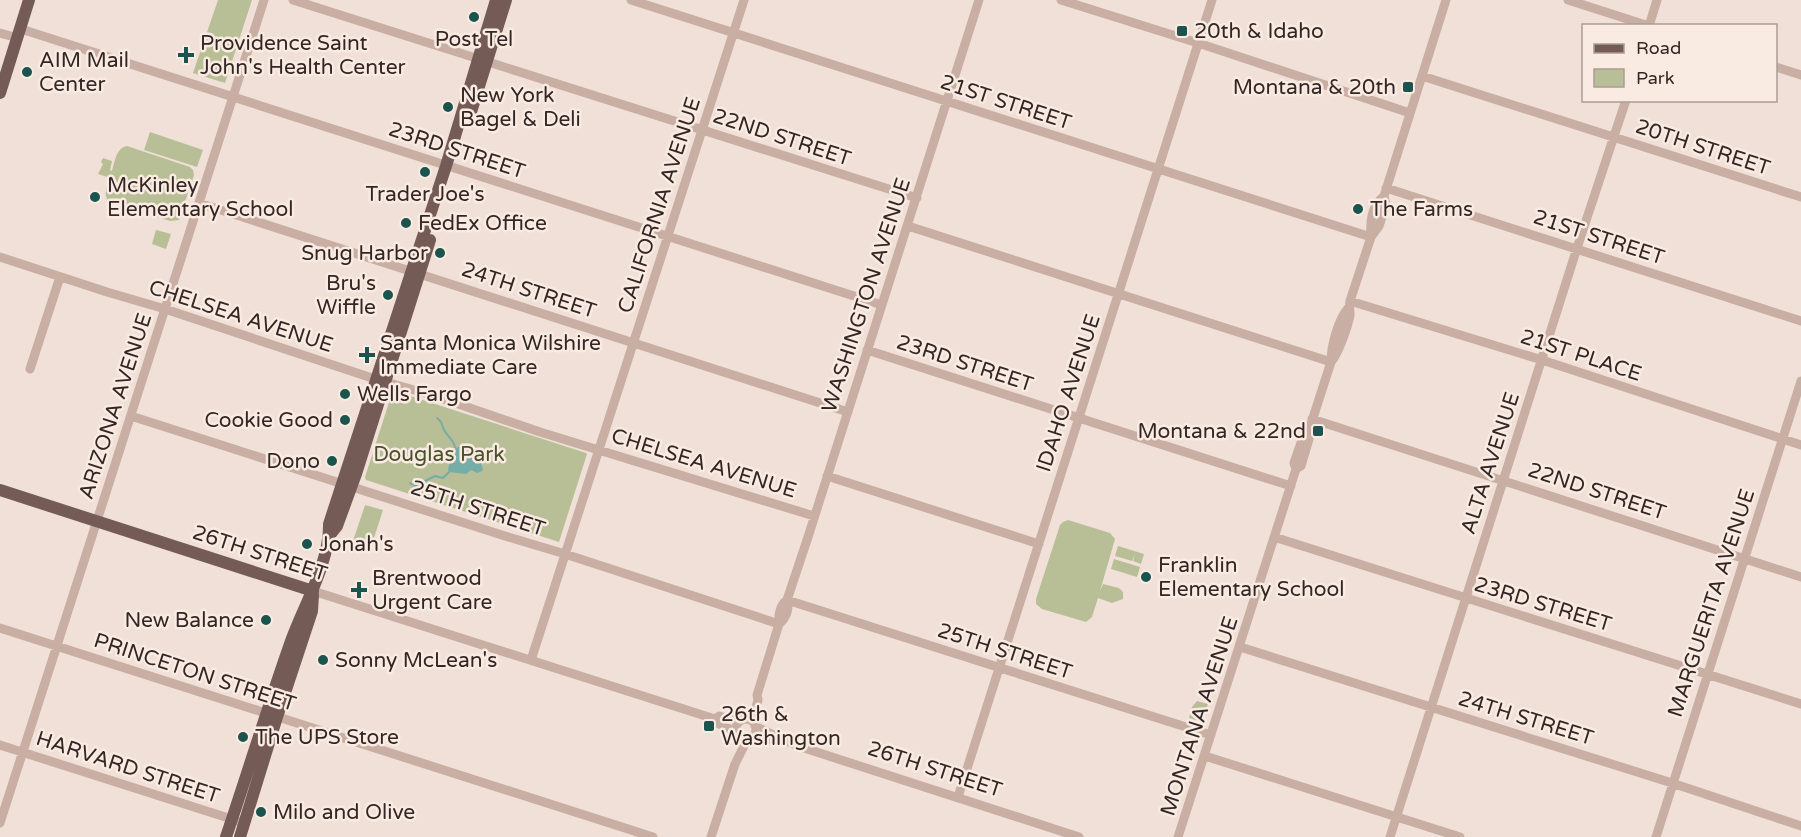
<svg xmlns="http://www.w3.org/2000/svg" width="1801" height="837" viewBox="0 0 1801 837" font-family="'Varela Round',sans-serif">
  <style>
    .green { fill: #b8bf97 }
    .water { fill: #76ada7 }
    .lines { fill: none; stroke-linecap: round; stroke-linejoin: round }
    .stream { stroke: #76ada7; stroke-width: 2 }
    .minor { stroke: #c8aea3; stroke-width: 9 }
    .major { stroke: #755b56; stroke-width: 12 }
    .poi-dot { fill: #1b544f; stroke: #f9ebe2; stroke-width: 2 }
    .labels { text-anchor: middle; stroke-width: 5; stroke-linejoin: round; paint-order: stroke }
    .poi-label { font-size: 21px; fill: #332725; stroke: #f9ebe2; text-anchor: start }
    .street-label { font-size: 21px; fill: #332725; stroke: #f9ebe2 }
    .park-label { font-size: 21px; fill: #495129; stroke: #f9ebe2 }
  </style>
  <rect width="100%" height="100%" fill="#f0e0d7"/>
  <!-- green -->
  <path class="green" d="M218 0H252L225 83 193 73Z
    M150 132 203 150 197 167 144 150Z
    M127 146 190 167 193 170 194 175 179 220 170 221 110 202C102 196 107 186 110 178L98 174 103 164 101 162 103 158 112 161 110 170 112 171C115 161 116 148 127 146Z
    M156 230 171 234 166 249 152 244Z
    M395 391 586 453 587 454 559 542 366 480 365 477 392 393Z
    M365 505 383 510 371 547 353 541Z
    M1068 520 1110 533 1115 539 1100 591 1103 584 1119 588 1123 592V599L1112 603 1098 598 1092 617 1086 622 1042 609 1036 604V599L1060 525 1063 522Z
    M1118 546 1144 554 1141 564 1133 561 1135 554 1132 561 1115 556Z
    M1114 559 1140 567 1137 577 1111 569Z
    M1197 701 1208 704 1202 722 1189 718 1192 707Z"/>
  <!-- water -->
  <path class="water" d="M460 446 462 447 464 455 470 453 472 456H478L483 469 482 471 477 473 471 470 466 474 449 472 448 469 454 449Z"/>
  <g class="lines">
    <!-- stream -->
    <path class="stream" d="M437 418C443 422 441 424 444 430 448 437 453 439 455 447
      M410 483 415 486 435 476 443 478 449 472"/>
    <!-- minor -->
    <path class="minor" d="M293 0 917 198
      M631 0 1371 237
      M1061 0 1198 43 1410 113
      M1568 0 1649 26
      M1649 26 1657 0
      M21 29 882 305
      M0 33 18 38
      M1776 67 1801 75
      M1422 76 1801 197
      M1386 188 1801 321
      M199 203 848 412
      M908 226 1331 362
      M1371 237C1370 222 1371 206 1384 196
      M0 257 107 292 165 309 375 379 432 395 540 432 814 516
      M1350 301 1542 360 1801 445
      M867 350 1291 486
      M1331 362C1338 354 1348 327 1350 315 1350 310 1349 306 1350 301L1371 237 1379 226 1386 205 1384 196 1446 0
      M30 369 60 277
      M131 416 505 536 565 554 779 624
      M1312 419 1801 577
      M1296 469 1301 466 1309 439 1307 434
      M827 476 1039 544
      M1274 537 1801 704
      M313 591 715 719 717 723 736 732
      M787 600 1211 735
      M779 624C786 618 790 609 787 600
      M0 628 653 837
      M1240 647 1672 783 1801 826
      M531 660 744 0
      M736 729a10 10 0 1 1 20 0a10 10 0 1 1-20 0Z
      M715 719 719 716 739 721
      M752 721 758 700 757 695 779 624C778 615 780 605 787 600L808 537 979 0
      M755 726C771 734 785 741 801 747L1079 837
      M753 736 772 740 779 739
      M0 745 244 823
      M1205 756 1460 837
      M958 797 1212 0
      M0 823 264 0
      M711 837 735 764 748 738
      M1178 837 1296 469 1294 463 1303 437 1307 434 1311 424 1331 362C1331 346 1338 319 1349 307
      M1390 837 1577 248 1626 100
      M1656 837 1801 381"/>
    <!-- major -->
    <path class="major" d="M0 93 29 0
      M471 112 506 0
      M0 490 313 591
      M329 536 337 526 356 474 430 240
      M226 837C248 772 268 706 291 641 304 605 330 562 329 524L446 166 496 0
      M240 837 277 717 312 611 313 595"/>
  </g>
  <!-- markers -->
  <g class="poi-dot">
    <circle cx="474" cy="17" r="6"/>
    <rect x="1176" y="25" width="12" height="12" rx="3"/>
    <path d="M183 46h6v6h6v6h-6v6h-6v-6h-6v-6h6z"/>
    <circle cx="27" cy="72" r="6"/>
    <rect x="1402" y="81" width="12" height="12" rx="3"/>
    <circle cx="448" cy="107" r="6"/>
    <circle cx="425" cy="172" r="6"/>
    <circle cx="95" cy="197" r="6"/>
    <circle cx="1358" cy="209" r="6"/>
    <circle cx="406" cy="223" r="6"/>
    <circle cx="440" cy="253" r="6"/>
    <circle cx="388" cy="295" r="6"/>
    <path d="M364 346h6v6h6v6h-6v6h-6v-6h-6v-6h6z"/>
    <circle cx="345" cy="394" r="6"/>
    <circle cx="345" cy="420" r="6"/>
    <rect x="1312" y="425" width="12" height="12" rx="3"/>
    <circle cx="332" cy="461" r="6"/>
    <circle cx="307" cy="544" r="6"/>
    <circle cx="1146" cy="577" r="6"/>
    <path d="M356 581h6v6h6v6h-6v6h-6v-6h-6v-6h6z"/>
    <circle cx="266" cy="620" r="6"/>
    <circle cx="323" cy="660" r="6"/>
    <rect x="703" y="720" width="12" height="12" rx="3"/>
    <circle cx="243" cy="737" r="6"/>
    <circle cx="261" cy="812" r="6"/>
  </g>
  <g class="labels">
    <!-- poi labels -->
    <g class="poi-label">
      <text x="1194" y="38">20th &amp; Idaho</text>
      <text x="474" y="46" text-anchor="middle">Post Tel</text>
      <text x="200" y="50">Providence Saint<tspan x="200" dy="24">John's Health Center</tspan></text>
      <text x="39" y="67">AIM Mail<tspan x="39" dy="24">Center</tspan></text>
      <text x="1396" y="94" text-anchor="end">Montana &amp; 20th</text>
      <text x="460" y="102">New York<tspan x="460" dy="24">Bagel &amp; Deli</tspan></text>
      <text x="107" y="192">McKinley<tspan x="107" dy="24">Elementary School</tspan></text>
      <text x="425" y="201" text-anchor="middle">Trader Joe's</text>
      <text x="1370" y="216">The Farms</text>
      <text x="418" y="230">FedEx Office</text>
      <text x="428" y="260" text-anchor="end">Snug Harbor</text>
      <text x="376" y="290" text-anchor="end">Bru's<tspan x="376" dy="24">Wiffle</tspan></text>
      <text x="380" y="350">Santa Monica Wilshire<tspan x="380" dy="24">Immediate Care</tspan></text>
      <text x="357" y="401">Wells Fargo</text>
      <text x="333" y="427" text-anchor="end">Cookie Good</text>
      <text x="1306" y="438" text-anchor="end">Montana &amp; 22nd</text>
      <text x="320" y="468" text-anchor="end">Dono</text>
      <text x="319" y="551">Jonah's</text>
      <text x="1158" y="572">Franklin<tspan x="1158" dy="24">Elementary School</tspan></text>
      <text x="372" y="585">Brentwood<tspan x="372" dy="24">Urgent Care</tspan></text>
      <text x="254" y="627" text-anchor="end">New Balance</text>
      <text x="335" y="667">Sonny McLean's</text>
      <text x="721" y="721">26th &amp;<tspan x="721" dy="24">Washington</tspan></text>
      <text x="255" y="744">The UPS Store</text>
      <text x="273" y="819">Milo and Olive</text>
    </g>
    <!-- street labels -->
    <g class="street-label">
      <text transform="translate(1006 102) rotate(18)" y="7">21ST STREET</text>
      <text transform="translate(782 137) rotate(18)" y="7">22ND STREET</text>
      <text transform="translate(1703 147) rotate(18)" y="7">20TH STREET</text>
      <text transform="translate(457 150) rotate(18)" y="7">23RD STREET</text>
      <text transform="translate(659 205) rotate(-72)" y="7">CALIFORNIA AVENUE</text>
      <text transform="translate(1599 237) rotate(18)" y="7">21ST STREET</text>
      <text transform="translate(529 290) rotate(18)" y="7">24TH STREET</text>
      <text transform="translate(866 295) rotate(-72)" y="7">WASHINGTON AVENUE</text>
      <text transform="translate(241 316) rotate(18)" y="7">CHELSEA AVENUE</text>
      <text transform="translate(1581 355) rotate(18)" y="7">21ST PLACE</text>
      <text transform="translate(965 363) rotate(18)" y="7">23RD STREET</text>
      <text transform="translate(1068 393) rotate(-72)" y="7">IDAHO AVENUE</text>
      <text transform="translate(115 406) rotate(-72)" y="7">ARIZONA AVENUE</text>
      <text transform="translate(704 463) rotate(17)" y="7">CHELSEA AVENUE</text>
      <text transform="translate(1490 463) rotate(-72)" y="7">ALTA AVENUE</text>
      <text transform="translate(1597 491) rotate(18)" y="7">22ND STREET</text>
      <text transform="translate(478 508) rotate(18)" y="7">25TH STREET</text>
      <text transform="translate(260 553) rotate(18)" y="7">26TH STREET</text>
      <text transform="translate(1711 603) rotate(-72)" y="7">MARGUERITA AVENUE</text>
      <text transform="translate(1543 604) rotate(17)" y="7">23RD STREET</text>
      <text transform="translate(1005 651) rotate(18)" y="7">25TH STREET</text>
      <text transform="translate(195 672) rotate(18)" y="7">PRINCETON STREET</text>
      <text transform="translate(1199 716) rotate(-72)" y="7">MONTANA AVENUE</text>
      <text transform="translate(1526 718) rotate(17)" y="7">24TH STREET</text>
      <text transform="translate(128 767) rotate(18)" y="7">HARVARD STREET</text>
      <text transform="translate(935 769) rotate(18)" y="7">26TH STREET</text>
    </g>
    <!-- park labels -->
    <g class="park-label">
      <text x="439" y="461">Douglas Park</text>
    </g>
  </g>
  <!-- legend -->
  <rect x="1582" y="24" width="195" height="78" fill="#f9ebe2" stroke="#aa9d96" stroke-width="1.5"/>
  <rect x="1594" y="44" width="30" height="9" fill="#755b56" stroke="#aa9d96" stroke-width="1.5"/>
  <text x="1636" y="54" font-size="18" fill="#332725">Road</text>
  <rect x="1594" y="69" width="30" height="18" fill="#b8bf97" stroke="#aa9d96" stroke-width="1.5"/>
  <text x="1636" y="84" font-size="18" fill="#332725">Park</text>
</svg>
